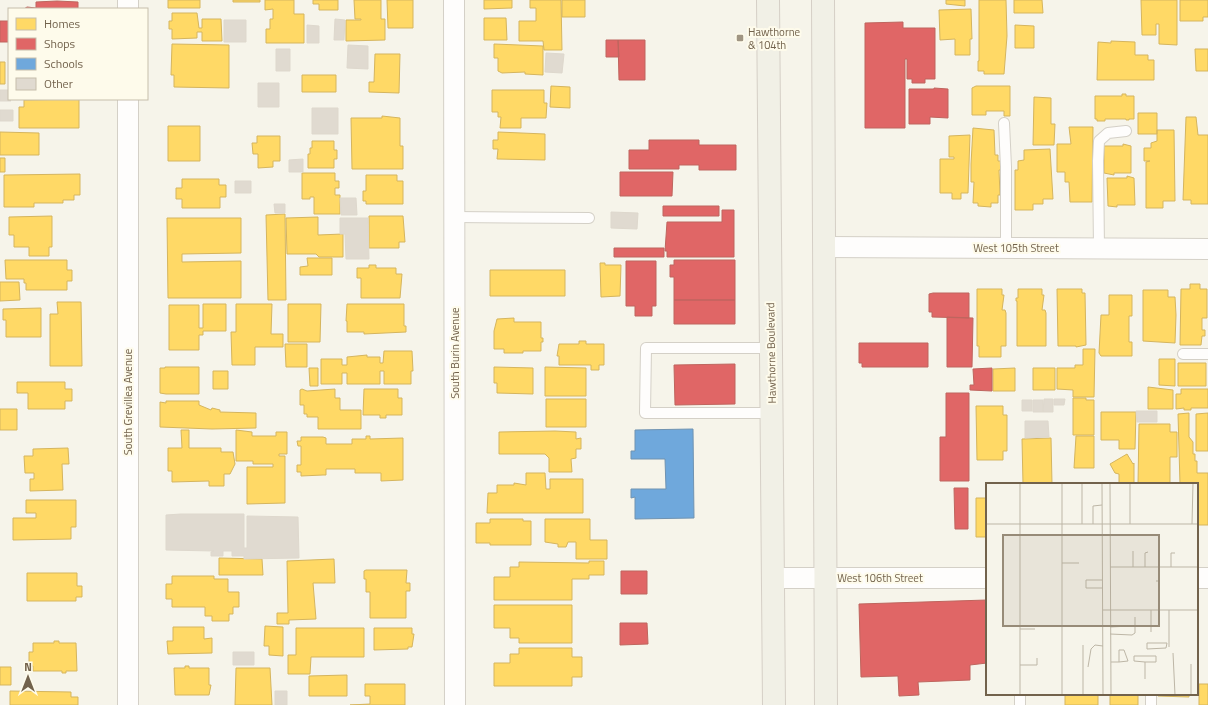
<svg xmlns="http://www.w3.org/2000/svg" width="1208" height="705" viewBox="0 0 1208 705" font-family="'Titillium Web',sans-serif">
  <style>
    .homes { fill: #ffd966; stroke: #d5b55e }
    .shops { fill: #e06666; stroke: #bf655e }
    .schools { fill: #6fa8dc; stroke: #7093b1 }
    .building { fill: #e0dad0; stroke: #ded8cd }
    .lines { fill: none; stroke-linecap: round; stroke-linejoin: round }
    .lane-casing { stroke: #d4d0c7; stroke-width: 12 }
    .street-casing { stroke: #d4d0c7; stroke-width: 22 }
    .primary-casing { stroke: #d5cfc6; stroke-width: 24 }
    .lane { stroke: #fefdfc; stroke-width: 10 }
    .street { stroke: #fefdfc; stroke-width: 20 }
    .primary { stroke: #f1f0e6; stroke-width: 22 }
    .poi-dot { fill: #a09583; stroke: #fefbeb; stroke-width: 1.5 }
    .labels { text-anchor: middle; stroke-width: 4; stroke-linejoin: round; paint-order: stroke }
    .poi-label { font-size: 11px; fill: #72624c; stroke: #fefbeb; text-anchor: start }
    .street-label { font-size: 11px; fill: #72624c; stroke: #fefbeb }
    .inset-road { fill: none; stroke: #bdb6a6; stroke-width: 1 }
    .view { fill: #978b78; fill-opacity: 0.15; stroke: #978b78; stroke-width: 2 }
    .inset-edge { fill: none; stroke: #72624c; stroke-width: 2 }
  </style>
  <rect width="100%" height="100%" fill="#f6f4ea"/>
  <!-- homes -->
  <path class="homes" d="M168 0H200V8H168Z
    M233 0H260V2H233Z
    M265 0H294V14H304V43H266V29H270V19H273V9L265 10Z
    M313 0H338V10H319V4H313Z
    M354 0H381V19H385V40L346 41V20H361V19H355Z
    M387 0H413V28H388Z
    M484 0H512V8L484 9Z
    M530 0H561L562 50H544L543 41H519V21H536V8H530Z
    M562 0H585V17H562Z
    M946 0H965V6L946 4Z
    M979 0H1006L1007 36 1004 74H984V71H978V61H979Z
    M1014 0H1042L1043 13H1014Z
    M1141 0H1177V45L1159 44V24H1156V35H1142Z
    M1180 0H1208V17H1203V21H1180Z
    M971 9 972 39H970V55H955V39L940 40 939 10Z
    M172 13H197L199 28H202V19H221L222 41H202V32H197V38L172 39V29H169V21H172Z
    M484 18H506L507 40H484Z
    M1015 25 1034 26V48H1015Z
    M1111 41 1135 42V55H1148V60H1154V80H1097L1098 42 1111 43Z
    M172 44 229 45V88L174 87V75H171Z
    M494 44 543 46V75L525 74V72L502 73 498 71V58H494Z
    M1195 49H1208V71H1196Z
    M375 54H400L399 93 369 92V82H374Z
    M0 62H5V84H0Z
    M302 75H336V92H302Z
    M551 86 570 87V108L550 107Z
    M976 86H1010V116H1004V111H986V115H972V88Z
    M492 90H544V103H547L546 118H521V128H500L501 117H498V112H492Z
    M1122 94H1126V96H1134V119H1129V120H1126V119H1105V121H1097V119H1095V96H1122Z
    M1034 97 1051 98V124H1055L1054 145H1033Z
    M79 99V128H19V107H24V100Z
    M1138 113H1157V134H1138Z
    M382 116 400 118V146H403V169H352L351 118H382Z
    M1186 117H1196L1198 135H1208V204H1191V200H1183Z
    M168 126H200V161H168Z
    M1069 127H1093L1092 202H1070L1069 182H1065V172H1057V144H1071Z
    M973 128 994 130 995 155H998V161H1002V170H999L1000 195H998V203H991V207L978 206V203H973L974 182H971V164Z
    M1157 130H1174L1175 201H1163V208H1146V162L1150 161H1144V148H1151V143L1157 141Z
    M0 132 39 133V155H0Z
    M498 132 545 134V160L497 159 498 149H493V140H498Z
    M970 135 968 193H961V199H952V193H940V159H954V157H949V136Z
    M257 136H280V161H273V167L258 168V154H253L252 143H257Z
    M312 141H334V150H337V159H334V168H308V154H310V148H312Z
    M1123 144 1131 146V173H1114V175L1104 173V146H1123Z
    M1050 149 1053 199H1043V204H1033V210H1015V170H1018V161L1024 160V150Z
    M0 158H5V172H0Z
    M302 173H335V181H339V188H335V195H340V214H314V197H310V199H302Z
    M80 174V195H74V200H63V203H34V207H4V175Z
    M366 175H397V181H403V204H366V201H363V191H366Z
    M1127 176 1134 178 1135 205H1117V207L1108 206 1107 178H1127Z
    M182 179H219V185H226V197H220V208H182V199H176V188H182Z
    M285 214 286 300H268L266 215Z
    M52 216V247H49V256H29V247H14V235H9V217Z
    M369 216H403L405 242H399V248H369Z
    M318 217V235L343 234V257H319L316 254H287L286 218Z
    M167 218H241V253L182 254V262L241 261V298H168Z
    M307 258H332V275H300V267L308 266Z
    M5 260H67V270H72V281H67V290H26V283H24V279H6Z
    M600 263H605V265H621L620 296 601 297Z
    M369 265H376V268H396V274H402L400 298H361V278H357V268H369Z
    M490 270H565V296H490Z
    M0 282H19L20 300 0 301Z
    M1190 284H1200V289H1207V318H1202V330H1205V336H1202L1201 345H1180L1181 289H1190Z
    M977 289H1002V295H1004L1002 310H1005L1006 313V346H1001V357H979V346H977Z
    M1018 289H1042V295H1044L1042 310H1045L1046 313V346H1017V301H1016V298H1018Z
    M1057 289H1082V293H1085L1086 345 1076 347V346H1058Z
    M1143 290H1168V297H1175L1176 315 1175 343 1143 341Z
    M1109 295H1132V316H1129V342H1132V356H1101L1099 353 1101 315H1109Z
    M57 302H81L82 366H50V314H58Z
    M203 304H226V331H203V335H199V350H169V305H199V328H203Z
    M236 304H272L271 334H283V347H255V365H232L231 332H236Z
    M288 304H321L320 342H288Z
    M347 304H404V326H406V332L364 334V332H347V321H346Z
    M41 308V337H6V320H3V309Z
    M514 318V322H541V338H543V342H541V351H523V353H504V349H494V331L497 319Z
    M579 341H586V344H604V365H599V370H591V365H559V356H557L559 344H579Z
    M285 344H307V367H286Z
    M1083 349H1095L1094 397H1073V390L1057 389V368H1075V365H1083Z
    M384 351H412L413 371H411V384H384V371H380V384H347V373H342V384H321V359H342V365H347V357L367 355V357H380V363H383Z
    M1159 359H1175V386L1159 385Z
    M1178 363H1206V386H1178Z
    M165 367H199V394H166L160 393V368H165Z
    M494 367 533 368V394L497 393V383H494Z
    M545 367 586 368V396H545Z
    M309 368H318V386H310Z
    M1015 368V391H993V369Z
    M1033 368H1055V390H1033Z
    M213 371H228V389H213Z
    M17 382H65V389H72V401H65V409H28V393H17Z
    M1148 387 1173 390V409H1148Z
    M302 389 307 391 335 389V398H340V410H361V429H318V417H307V414H304V405H300V390Z
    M364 389H398V398H402V415H386V418H380V415H363Z
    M1181 389H1208V408H1191V410H1184V408L1176 409V394H1181Z
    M1073 398H1086V400H1094V435H1073Z
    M546 399H586V427H546Z
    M166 401H199V405L211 410 212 408 220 410V412L256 413V428L212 429 160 427V402L166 403Z
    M976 406H1003V415H1007V451H1003V460H977Z
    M0 409H17V430H0Z
    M1101 412H1136L1135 449H1119V440H1101Z
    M1189 413V437L1193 442V454H1195V461H1197V473H1208V525H1197V484H1180L1178 414Z
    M1208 413V451H1196V414Z
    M1139 424H1170V432H1177V457H1170V484H1138Z
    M181 430H189V448H221V452H233L235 464 230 474H224V486H209V481L172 482V471H168V448H182Z
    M236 430 252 432V436H276V432H287V454H279V456H285V503L247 504V467H273V464H253V461H236Z
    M555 431 576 432V439L581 438V449H576V458L571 459 572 472H549V458L545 454H499V432Z
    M366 436H370V439L403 438V480L381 481V473H355V469H326V475H323L301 476V472H297V465H301V446H298L297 441H301V437H323L326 438V444H352V439H366Z
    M1076 436H1094V468H1074Z
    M1051 438 1052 484H1023L1022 439Z
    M68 448 69 464H62L63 490 30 491V479H34V473H25L24 456H33V449Z
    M1127 454 1133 464 1134 463V484H1119V474L1115 473 1110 464Z
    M526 473H545L546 489H550V479H583V513H487L488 493H497V485H514V483L526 485Z
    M976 498H987V537H976Z
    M26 500H76V527H71V539L13 540V518H36V513H26Z
    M490 519H523V521H531V545H490V543H476V523H490Z
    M545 519H590V540H607V559H576V542H568L566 547H558V544L545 542Z
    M219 558 262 559 263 575H219Z
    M334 559 335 583H313L316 619 289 620V624H277V613H288L287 561Z
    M589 561H604V575H589V579H572V600H494V577H510V567H519V562L589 563Z
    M366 570H407L406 583H410V591H406V618H370V592H366V579H364V571Z
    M27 573H77V586H82V597H76V601H27Z
    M172 576H214V579H228V592H239V607H233V614H229V621H212V616H205V607H172V599H166V584H172Z
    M494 605H572V643H519V638H510V628H494Z
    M265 626 283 627V656L269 655V646H264Z
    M173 627H204V639L212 638V653L168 654 167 641H173Z
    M296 628H364V657H311L310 674H288V655H296Z
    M374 628H412V634H414L412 647H408V649L374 650Z
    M54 641H59V643H76L77 671H66V673H62V671H33V666H29V652H33V643H54Z
    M519 648H572V657H582V677H572V686H494V663H510V654H519Z
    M185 666H189V668H209V685H211L209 695H175L174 668H185Z
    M0 667H11V685H0Z
    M236 668H270L272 705H235Z
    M347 675V696H309V676Z
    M365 684H405V705H350L370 704V696H365Z
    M1199 684H1208V705H1199Z
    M10 691 71 692V697H78V705H10Z
    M1065 694H1098V705H1065Z
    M1110 694H1138V705H1110Z
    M1158 694H1189V697L1158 696Z"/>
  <!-- shops -->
  <path class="shops" d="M57 1 78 2V9H24L27 7 36 8V2Z
    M0 21H9V42H0Z
    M903 22V28H935V79H925V83H912V79H907V59H905V128H865V23Z
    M606 40H618L619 57H606Z
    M618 40H645V80H619Z
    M934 88 948 89V118L930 117V124H909V89H934Z
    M649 140H699V145H736V170H699V165H679V169H629V150H649Z
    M620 172H673L672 196H620Z
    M663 206H719V216H663Z
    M722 210H734V257H667V251H665L667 222H722Z
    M614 248H664V257H614Z
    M674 260H735V300H674V277H670V265H674Z
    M626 261H656V306H652V316H635V306H626Z
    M933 293H969V318L932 317V312H929V294Z
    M674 300H735V324H674Z
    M947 317 973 318 972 367H947Z
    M859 343H928V367H862V363H859Z
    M735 364V404L675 405 674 365Z
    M992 368V391L970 390V385H974L973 369Z
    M946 393H969V481H940V437H946Z
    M954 488H968V529H955Z
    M621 571H647V594H621Z
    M987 600V663L970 665V680L918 682 919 695 899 696 898 676 861 677 859 604Z
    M620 623H647L648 644 620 645Z"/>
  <!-- schools -->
  <path class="schools" d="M693 429 694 518 635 519V497L631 498V489H666L665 459H631V451H635V430Z"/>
  <!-- building -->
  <path class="building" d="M335 19 345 20 344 40H334Z
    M224 20H246V42H224Z
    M307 25 319 26V43H307Z
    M348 45 368 46V69L347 68Z
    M276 49H290V71H276Z
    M546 53 564 54 562 73 545 72Z
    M258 83H279V107H258Z
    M0 90H9V99L11 101H0Z
    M312 108H338V134H312Z
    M0 110H13V121H0Z
    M303 159V172H289V160Z
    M235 181H251V193H235Z
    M340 198H356L357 215H341Z
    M274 204H285V213H275Z
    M611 212 638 213 637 229 611 228Z
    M340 218H368L369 259H346L345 234H340Z
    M1044 399H1053V412H1043Z
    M1054 399H1065L1064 405H1054Z
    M1022 400H1032V411H1022Z
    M1033 400H1043V412H1033Z
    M1136 411H1157V422H1137Z
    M1025 421H1048L1049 437 1025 438Z
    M181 514H244V548H247V516L298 517 299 558 244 559V556H232V551H223V556H211V552L214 551 166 550V515Z
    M233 652H254V665H233Z
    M275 691H287V705H275Z"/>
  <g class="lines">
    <!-- lane casing -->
    <g class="lane-casing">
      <path id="lane" d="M1004 123 1006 167V248
        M454 217 589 218
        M1099 249 1098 161 1099 141 1108 133 1126 131
        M771 348H646L645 413H772
        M1183 354H1208
        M1151 694V705
        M1020 705V694"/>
    </g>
    <!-- street casing -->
    <g class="street-casing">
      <path id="street" d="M454 0 455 705
        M128 9V0
        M824 247 1208 249
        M774 578H987
        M1197 578H1208
        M128 705V99"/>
    </g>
    <!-- primary casing -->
    <g class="primary-casing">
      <path id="primary" d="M768 0 774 705
        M823 0 826 705"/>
    </g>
    <!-- lane -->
    <use href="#lane" class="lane"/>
    <!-- street -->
    <use href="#street" class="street"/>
    <!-- primary -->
    <use href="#primary" class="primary"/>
  </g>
  <!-- markers -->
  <rect class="poi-dot" x="736" y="34" width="8" height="8" rx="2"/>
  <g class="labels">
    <!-- poi labels -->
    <g class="poi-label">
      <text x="748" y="36">Hawthorne<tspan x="748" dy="13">&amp; 104th</tspan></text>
    </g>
    <!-- street labels -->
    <g class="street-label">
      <text x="1016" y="252">West 105th Street</text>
      <text transform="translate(455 353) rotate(-90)" y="4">South Burin Avenue</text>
      <text transform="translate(771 353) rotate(-91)" y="4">Hawthorne Boulevard</text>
      <text transform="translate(128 402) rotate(-90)" y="4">South Grevillea Avenue</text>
      <text x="880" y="582">West 106th Street</text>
    </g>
  </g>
  <!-- overview -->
  <g transform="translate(986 483)">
    <rect width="212" height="212" fill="#f6f4ea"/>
    <path class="inset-road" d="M76 0V212M96 0V41M116 0 117 212M124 0 125 212M144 0V41M0 41H212M107 41V23L116 22M206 41 207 0M147 68V84M76 80H93M124 84H212M159 84V70L162 69M185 84V70H189M116 97H100V105H117M170 98H173V84M117 127H212M165 127V149M183 127V164M124 144 144 143M34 146H49M124 151 146 152 149 150V134M161 160H181L180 165 161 166ZM187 170 189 212M125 179H133L142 178 138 167H133V179M205 181V212M34 182H51V175M102 184 105 166 109 162 117 163M159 196V179L148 178V173H170V179H159M34 212V0M97 212V162"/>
    <path class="view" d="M17 52H173V143H17Z"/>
    <rect width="212" height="212" class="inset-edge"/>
  </g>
  <!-- legend -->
  <rect x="8" y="8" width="140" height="92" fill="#fefbeb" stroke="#c6beab"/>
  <rect x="16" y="18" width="20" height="12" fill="#ffd966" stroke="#c6beab"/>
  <text x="44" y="28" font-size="12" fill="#72624c">Homes</text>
  <rect x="16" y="38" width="20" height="12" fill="#e06666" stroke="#c6beab"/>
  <text x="44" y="48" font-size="12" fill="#72624c">Shops</text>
  <rect x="16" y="58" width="20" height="12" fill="#6fa8dc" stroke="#c6beab"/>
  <text x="44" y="68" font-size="12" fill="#72624c">Schools</text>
  <rect x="16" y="78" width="20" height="12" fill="#e0dad0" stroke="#c6beab"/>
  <text x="44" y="88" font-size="12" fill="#72624c">Other</text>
  <!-- north arrow -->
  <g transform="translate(28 677)" stroke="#fefbeb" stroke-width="3" paint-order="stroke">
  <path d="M0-3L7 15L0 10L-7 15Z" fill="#72624c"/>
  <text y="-6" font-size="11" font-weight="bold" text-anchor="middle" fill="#72624c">N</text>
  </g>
</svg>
